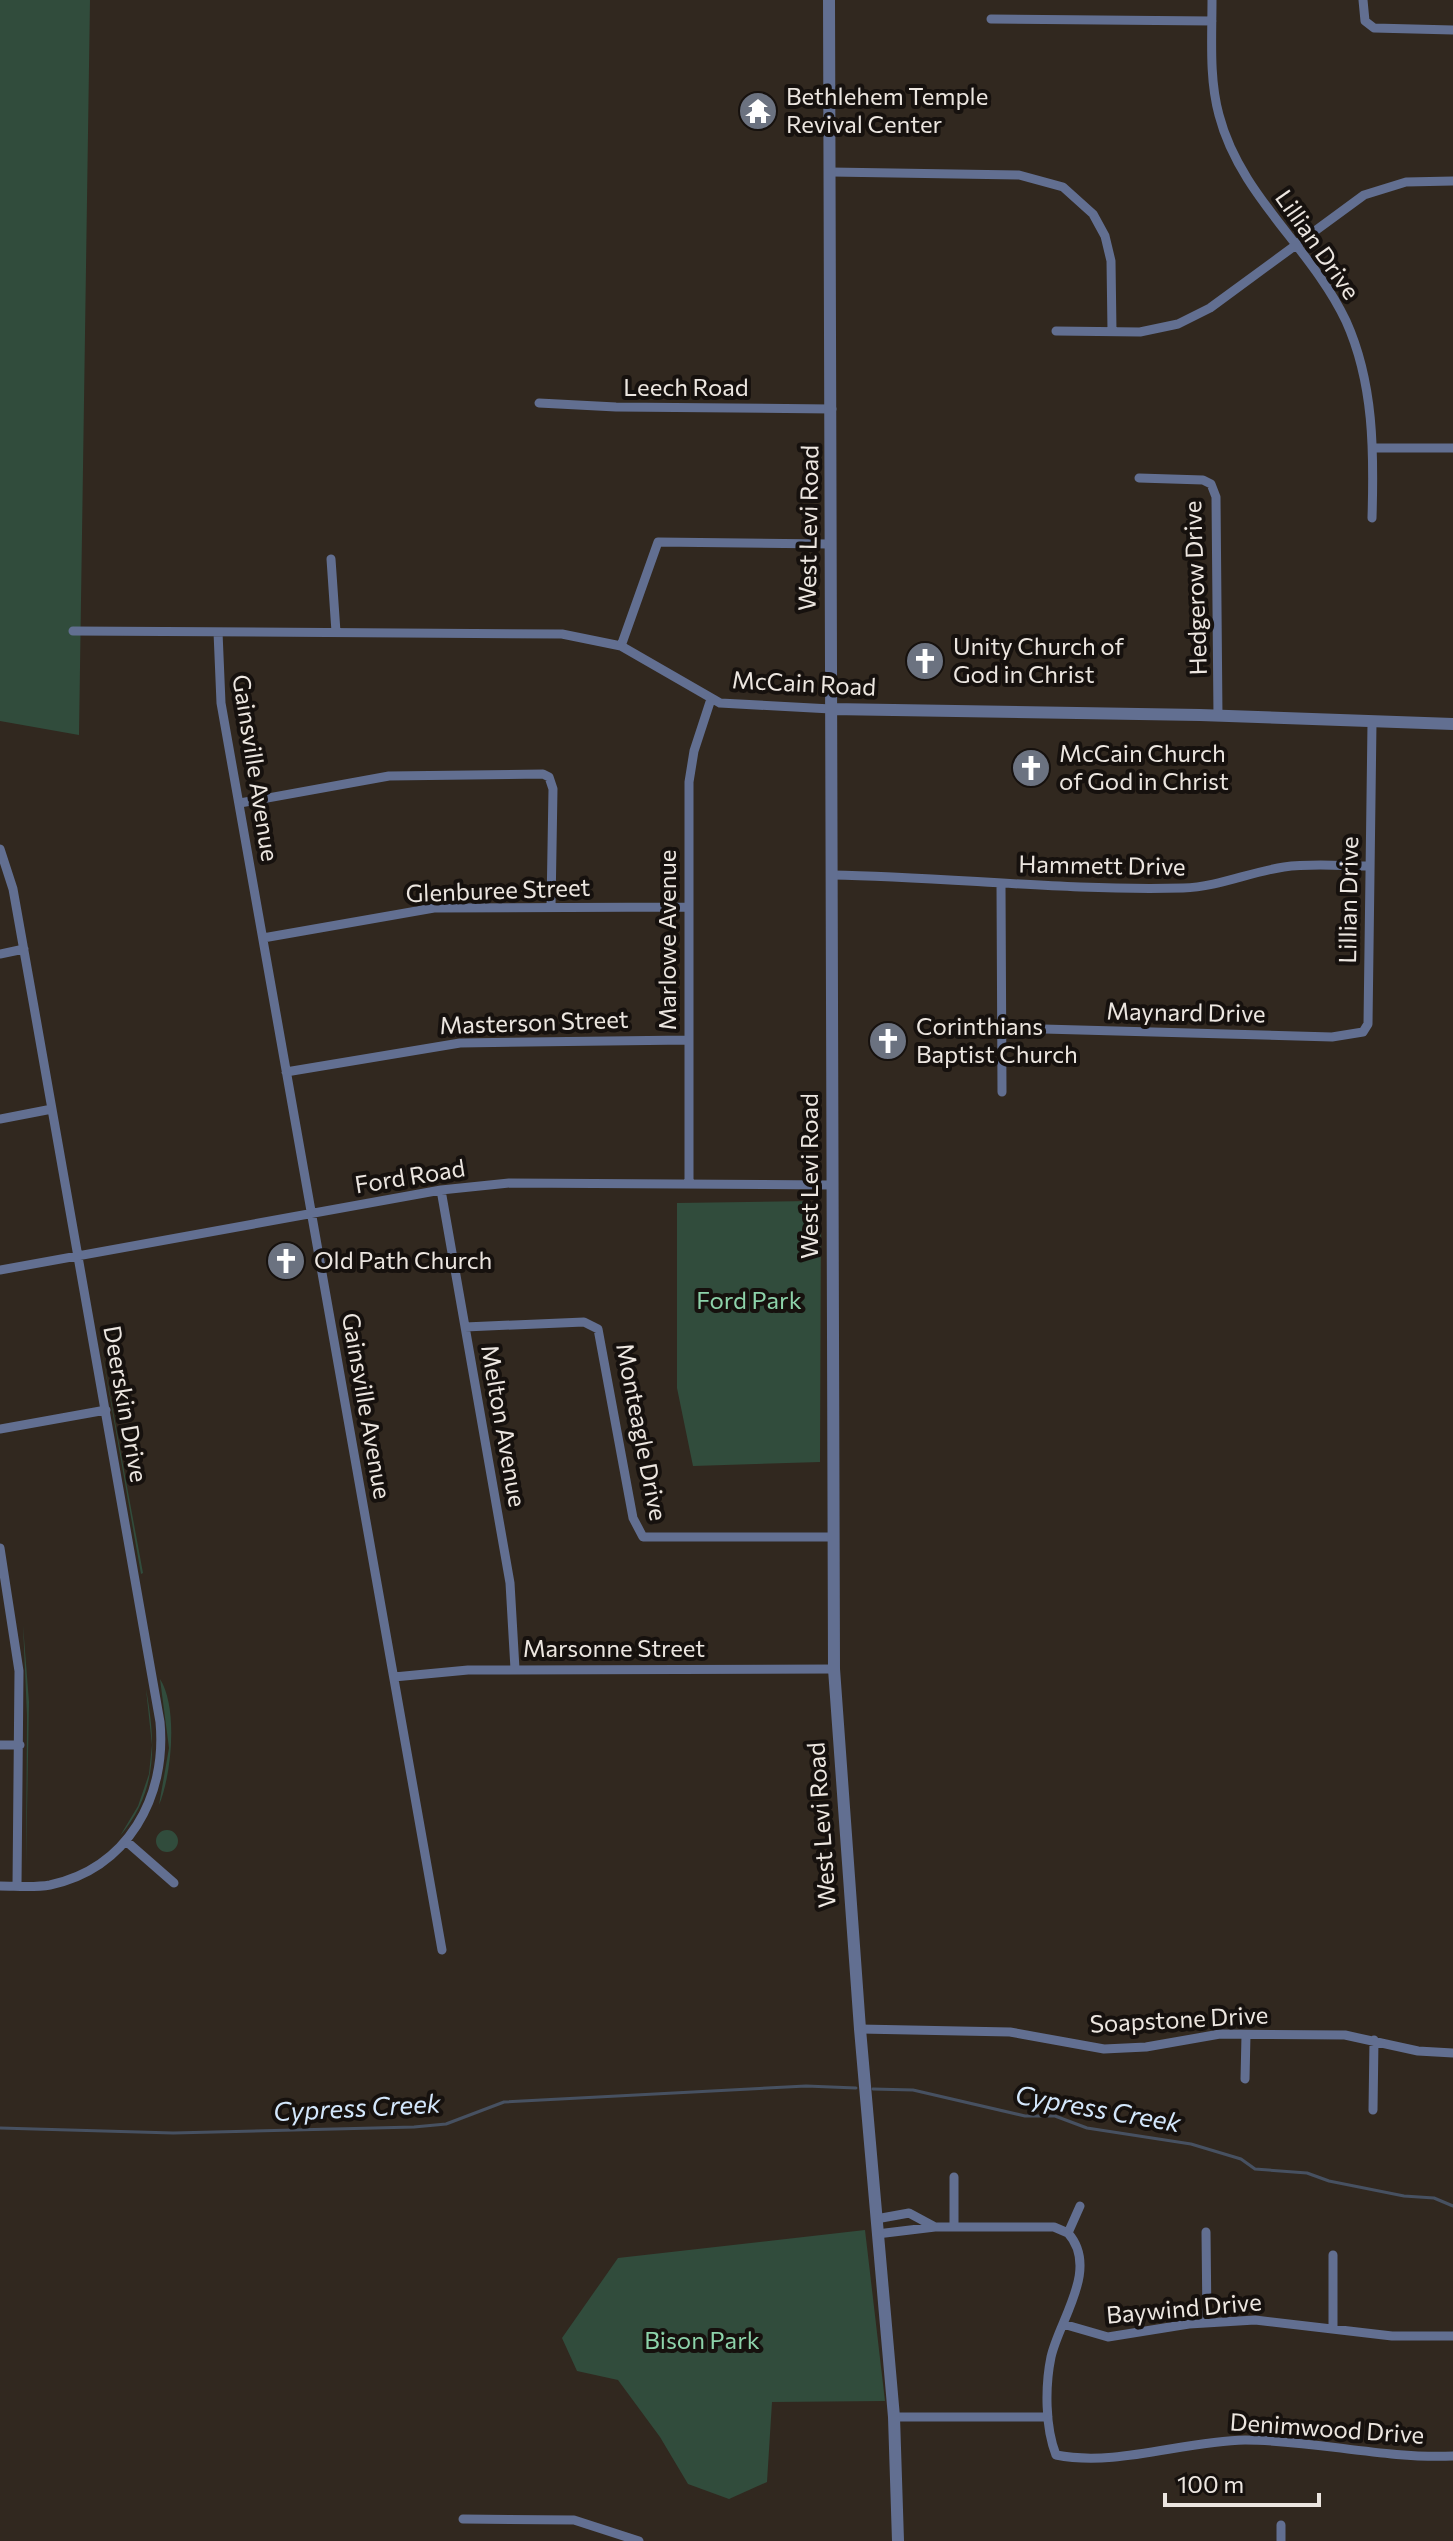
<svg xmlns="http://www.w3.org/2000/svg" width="1453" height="2541" viewBox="0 0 1453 2541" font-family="Commissioner,sans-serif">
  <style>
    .green { fill: #314c3c }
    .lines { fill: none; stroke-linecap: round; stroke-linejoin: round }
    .stream { stroke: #475161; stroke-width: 3 }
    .minor { stroke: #626f91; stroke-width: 9 }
    .tertiary { stroke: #626f91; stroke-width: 12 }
    .labels { text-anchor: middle; stroke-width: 8; stroke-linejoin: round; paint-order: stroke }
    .poi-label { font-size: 24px; fill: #ece6e0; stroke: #16110e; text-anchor: start }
    .street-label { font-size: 24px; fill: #ece6e0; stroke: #16110e }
    .park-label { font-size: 24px; fill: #8dd3aa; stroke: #16110e }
    .water-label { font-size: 26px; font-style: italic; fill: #d3e7fc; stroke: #16110e }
  </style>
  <rect width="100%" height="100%" fill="#31281f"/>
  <!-- green -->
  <path class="green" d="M0 0H90L79 735 0 721Z
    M810 1201 821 1214 820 1462 693 1466 677 1388V1203Z
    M99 1335 143 1573 141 1574Z
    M23 1625 29 1702 26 1868 27 1716Z
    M160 1679C178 1707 172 1774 159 1805L169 1748Z
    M146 1689C156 1744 158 1791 120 1836L138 1806 149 1774 152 1745Z
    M156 1841a11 11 0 1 1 22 0a11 11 0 1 1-22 0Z
    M865 2230 885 2401 772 2402 767 2482 729 2499 688 2484 660 2437 618 2380 577 2371 562 2338 618 2258Z"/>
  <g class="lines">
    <!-- stream -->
    <path class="stream" d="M873 2089 913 2090 1025 2116H1055L1087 2128 1191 2144 1241 2159 1255 2169 1307 2173 1329 2181 1404 2196 1434 2198 1453 2206
      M0 2128 173 2133 414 2127 446 2124 504 2102 806 2086 856 2088"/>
    <!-- minor -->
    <path class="minor" d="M1212 0C1212 38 1209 79 1219 115 1240 196 1311 247 1346 321 1374 383 1374 452 1372 518
      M1363 0 1365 21 1374 28 1453 30
      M991 19 1212 21
      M831 172 1019 175 1063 187 1093 214 1105 236 1111 261 1112 331
      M1056 331 1140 332 1178 324 1210 308 1364 195 1406 182 1453 181
      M539 403 616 407 832 409
      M1374 448H1453
      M1139 478 1203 480 1211 484 1216 497 1218 716
      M331 559 336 632
      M73 631 562 634 621 646 720 703 831 709
      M218 632 221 703 442 1950
      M621 646 658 542 829 544
      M240 803 389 776 543 774 549 777 553 789 551 907
      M0 849 13 889 34 1007 160 1722C167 1797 128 1868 50 1885 34 1888 16 1886 0 1886
      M832 875C949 877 1066 891 1183 888 1218 887 1250 872 1284 867 1312 863 1341 866 1369 866
      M1001 884 1002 1092
      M263 938 434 908 688 907
      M0 954 24 949
      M1003 1028 1332 1037 1363 1032 1368 1024 1372 723
      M286 1072 460 1043 688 1040
      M0 1119 52 1109
      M689 1184V782L694 751 711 699
      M441 1190 510 1583 515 1669
      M0 1270 441 1190 509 1183 832 1185
      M465 1327 584 1322 598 1329 633 1518 643 1537H832
      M0 1429 106 1410
      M0 1548 19 1671 17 1886
      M394 1677 468 1670 834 1669
      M0 1745H20
      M126 1841 174 1883
      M860 2029 1010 2032 1104 2049 1146 2047 1220 2034 1345 2035 1418 2051 1453 2053
      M1245 2079 1246 2035
      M1373 2110 1374 2040
      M954 2177V2227
      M1080 2206 1068 2233C1100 2269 1059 2320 1051 2357 1045 2386 1045 2427 1056 2455 1117 2467 1183 2441 1245 2440 1315 2440 1382 2459 1453 2456
      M876 2219 909 2213 935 2227
      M1206 2232 1207 2322
      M877 2234 935 2227H1054L1068 2233
      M1063 2324 1108 2337 1189 2324 1255 2320 1392 2336H1453
      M1333 2328V2255
      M894 2417H1048
      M463 2519 574 2520 639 2541
      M1281 2541V2525"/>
    <!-- tertiary -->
    <path class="tertiary" d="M829 0 834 1669 860 2029 894 2417 898 2541
      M831 709 1200 715 1453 724"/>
  </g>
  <!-- icons -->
  <defs>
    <g id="temple-disc" transform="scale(2)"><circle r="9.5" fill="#6b7280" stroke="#16110e"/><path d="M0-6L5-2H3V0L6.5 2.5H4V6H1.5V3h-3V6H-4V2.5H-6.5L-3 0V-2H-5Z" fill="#fff"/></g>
    <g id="church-disc" transform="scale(2)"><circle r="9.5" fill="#6b7280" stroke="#16110e"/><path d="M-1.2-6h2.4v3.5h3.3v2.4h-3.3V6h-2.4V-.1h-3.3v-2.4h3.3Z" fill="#fff"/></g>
  </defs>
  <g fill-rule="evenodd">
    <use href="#temple-disc" x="758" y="111"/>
    <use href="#church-disc" x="925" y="661"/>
    <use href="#church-disc" x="1031" y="768"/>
    <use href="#church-disc" x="888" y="1041"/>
    <use href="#church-disc" x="286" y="1261"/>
  </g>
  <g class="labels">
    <!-- poi labels -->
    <g class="poi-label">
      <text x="786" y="105">Bethlehem Temple<tspan x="786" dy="28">Revival Center</tspan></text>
      <text x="953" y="655">Unity Church of<tspan x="953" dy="28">God in Christ</tspan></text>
      <text x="1059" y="762">McCain Church<tspan x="1059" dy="28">of God in Christ</tspan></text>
      <text x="916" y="1035">Corinthians<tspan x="916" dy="28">Baptist Church</tspan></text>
      <text x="314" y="1269">Old Path Church</text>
    </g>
    <!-- street labels -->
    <g class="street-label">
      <text transform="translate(1317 245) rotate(55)" y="8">Lillian Drive</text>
      <text x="686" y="396">Leech Road</text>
      <text transform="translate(809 528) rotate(-89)" y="8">West Levi Road</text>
      <text transform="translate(1196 588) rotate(-92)" y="8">Hedgerow Drive</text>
      <text transform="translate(804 684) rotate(3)" y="8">McCain Road</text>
      <text transform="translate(255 768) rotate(81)" y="8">Gainsville Avenue</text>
      <text transform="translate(1102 866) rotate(1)" y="8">Hammett Drive</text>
      <text transform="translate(498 891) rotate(-2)" y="8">Glenburee Street</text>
      <text transform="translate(1349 900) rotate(-89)" y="8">Lillian Drive</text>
      <text transform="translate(668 940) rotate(-90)" y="8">Marlowe Avenue</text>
      <text transform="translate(1186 1013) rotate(1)" y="8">Maynard Drive</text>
      <text transform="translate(534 1023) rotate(-2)" y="8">Masterson Street</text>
      <text transform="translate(810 1176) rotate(-90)" y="8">West Levi Road</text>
      <text transform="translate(410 1177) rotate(-9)" y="8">Ford Road</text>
      <text transform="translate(125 1404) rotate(80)" y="8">Deerskin Drive</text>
      <text transform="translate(366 1406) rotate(80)" y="8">Gainsville Avenue</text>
      <text transform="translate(503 1426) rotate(80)" y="8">Melton Avenue</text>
      <text transform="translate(641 1432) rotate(79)" y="8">Monteagle Drive</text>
      <text x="614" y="1657">Marsonne Street</text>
      <text transform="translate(822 1825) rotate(-94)" y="8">West Levi Road</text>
      <text transform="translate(1179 2020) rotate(-3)" y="8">Soapstone Drive</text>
      <text transform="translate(1184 2309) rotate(-5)" y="8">Baywind Drive</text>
      <text transform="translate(1327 2429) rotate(4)" y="8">Denimwood Drive</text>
    </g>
    <!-- park labels -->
    <g class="park-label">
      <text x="749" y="1309">Ford Park</text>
      <text x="702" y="2349">Bison Park</text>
    </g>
    <!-- water labels -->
    <g class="water-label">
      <text transform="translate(357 2108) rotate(-3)" y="9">Cypress Creek</text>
      <text transform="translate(1098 2109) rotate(10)" y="9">Cypress Creek</text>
    </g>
  </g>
  <!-- scale -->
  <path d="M1165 2493v12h154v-12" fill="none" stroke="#ece6e0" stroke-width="4"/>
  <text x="1177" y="2493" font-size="24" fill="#ece6e0" stroke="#16110e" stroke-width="6" paint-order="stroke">100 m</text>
</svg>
